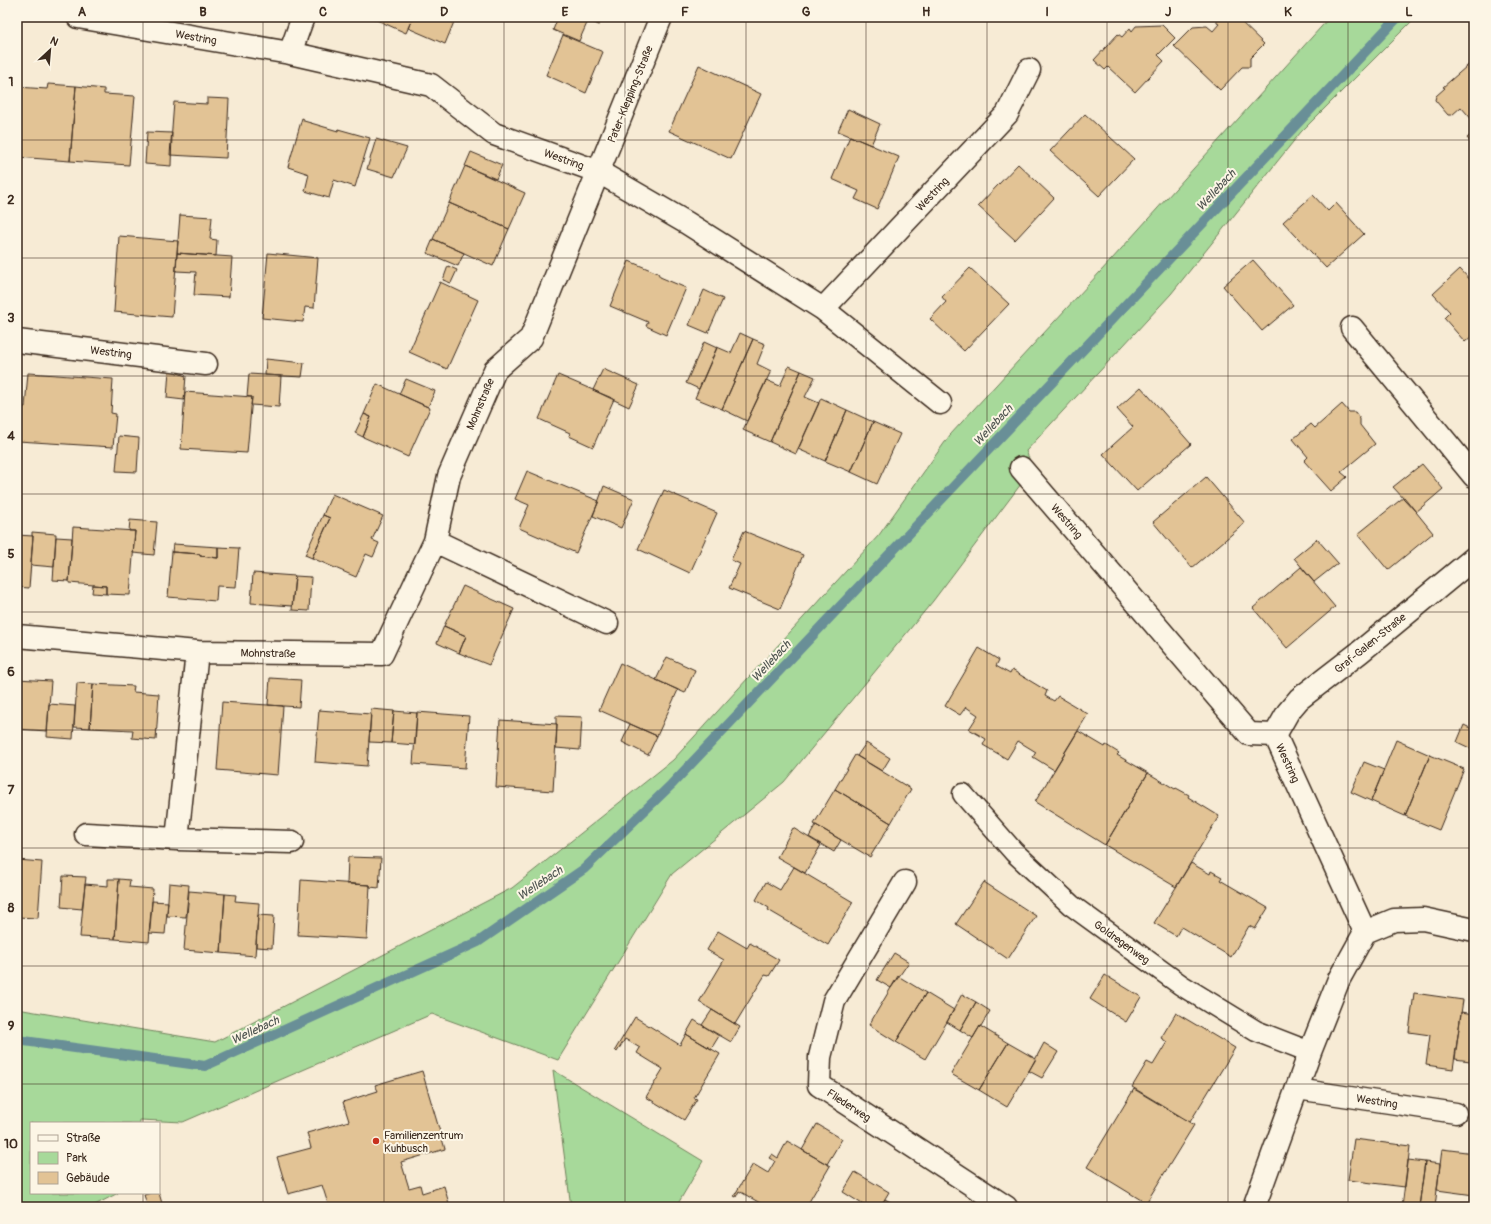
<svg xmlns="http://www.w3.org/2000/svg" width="1491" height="1224" viewBox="0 0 1491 1224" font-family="Pangolin,sans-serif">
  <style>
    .green { fill: #a7d99a; stroke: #71825c }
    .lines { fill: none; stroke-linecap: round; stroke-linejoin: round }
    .stream { stroke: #698f97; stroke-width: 10 }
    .building { fill: #e2c395; stroke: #3b2a1e }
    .service-casing { stroke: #3b2a1e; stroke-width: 23 }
    .minor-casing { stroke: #3b2a1e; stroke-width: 25 }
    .service { stroke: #fcf5e5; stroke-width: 20 }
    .minor { stroke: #fcf5e5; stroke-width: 22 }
    .grid { fill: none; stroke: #3b2a1e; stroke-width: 1; stroke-opacity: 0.55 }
    .poi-dot { fill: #c8321e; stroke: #fcf5e5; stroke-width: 1.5 }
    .labels { text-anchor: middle; stroke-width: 4; stroke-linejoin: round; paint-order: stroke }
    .street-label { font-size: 11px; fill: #3b2a1e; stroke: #fcf5e5 }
    .poi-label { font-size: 11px; fill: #3b2a1e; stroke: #fcf5e5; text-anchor: start }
    .water-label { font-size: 12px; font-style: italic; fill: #4e5450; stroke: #fcf5e5 }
    .neatline { fill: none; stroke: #3b2a1e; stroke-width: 1.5 }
    .grid-label { font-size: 13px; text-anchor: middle; font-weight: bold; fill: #3b2a1e }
  </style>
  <rect width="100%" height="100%" fill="#f7ebd5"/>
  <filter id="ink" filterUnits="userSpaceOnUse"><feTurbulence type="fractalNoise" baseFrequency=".025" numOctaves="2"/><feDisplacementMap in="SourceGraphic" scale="8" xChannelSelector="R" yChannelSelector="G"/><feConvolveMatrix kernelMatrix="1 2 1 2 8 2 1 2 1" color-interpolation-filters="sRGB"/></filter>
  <g filter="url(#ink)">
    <!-- green -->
    <path class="green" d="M1330 17H1416L1301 132 1171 294 1026 451 1033 468 933 601 784 782 672 874 558 1060 432 1014 183 1122 140 1120V1123H31V1193H118L91 1207H17V1009L215 1042 512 888 673 760 879 535 950 435 1112 259Z
      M553 1070 703 1161 676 1207H571Z"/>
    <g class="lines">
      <!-- stream -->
      <path class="stream" d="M17 1040 205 1066 478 942 584 869 671 785 1398 17"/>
    </g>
    <!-- building -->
    <path class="building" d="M370 17H413L406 33Z
      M413 17H456L445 44 408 28Z
      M558 17H580L588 21 579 41 553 30Z
      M580 17H602L599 25Z
      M762 17H784L775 19 773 17 762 19Z
      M1217 17H1236L1264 44 1250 58V67H1242L1220 90 1174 46 1193 27 1207 26 1213 31 1219 24 1217 23Z
      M1162 25 1175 38 1158 55 1164 61 1135 92 1108 67 1105 70 1094 60 1118 34 1122 37 1130 28 1132 31 1136 26Z
      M563 35 603 52 586 93 546 75Z
      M1474 60V122L1461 107 1452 115H1448L1435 100 1436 96 1445 88 1443 87Z
      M699 65 761 94 731 159 669 131Z
      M48 84 76 86 70 161 17 157V87L47 89Z
      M76 86 104 89V94L135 96 129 165 70 161Z
      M207 98 229 99 226 158 170 155 174 102 207 104Z
      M848 109 880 124 871 145 838 131Z
      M1085 114 1134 159 1099 196 1050 151Z
      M302 118 304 119V121L338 131V129L370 138 355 187 334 180 329 198 305 191 309 174 288 167Z
      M147 132 172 133 171 166 145 164Z
      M1474 132V146L1467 138Z
      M850 136 899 157 877 209 855 199 859 191 832 179Z
      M376 139 407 148 394 177 367 169Z
      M471 152 502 165 496 179 465 166Z
      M1018 164 1054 198 1015 240 978 206Z
      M465 166 525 193 509 229 449 203Z
      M1313 195 1328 211 1336 203 1364 234 1326 268 1283 222Z
      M449 203 509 229 493 266 433 239Z
      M180 215 212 217 210 239 217 240 216 256 177 253Z
      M119 236 178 241 172 317 114 312Z
      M433 239 464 253 458 266 427 253Z
      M177 253 232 257 229 297 194 295 196 272 176 271Z
      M268 253 318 258 314 308 305 307 303 322 262 318Z
      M1253 260 1293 305 1262 331 1223 286Z
      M629 261 658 273 660 277 686 288 666 335 646 326 648 322 610 306Z
      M448 266 457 270 451 283 443 280Z
      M970 268 1009 304 964 351 930 319 946 302 942 297Z
      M1460 269 1474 284V334L1465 342 1444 318 1450 312 1433 294Z
      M440 282 478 300 447 369 409 352Z
      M704 290 723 299 708 333 689 325Z
      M740 333 753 339 722 409 695 398 717 347 731 353Z
      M753 339 765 344 757 364 771 371 747 421 722 409Z
      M704 342 717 348 699 389 686 383Z
      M266 359 304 363 302 377 265 375Z
      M789 366 801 371 770 442 743 430 766 380 780 386Z
      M603 369 639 385 629 407 593 390Z
      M169 370 186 376 184 400 167 398Z
      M801 371 815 377 805 397 819 403 796 454 770 442Z
      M28 373 113 379 111 413 116 414 113 447 18 441 21 407H25Z
      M249 374 281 376 279 407 251 405 252 397H247Z
      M558 375 614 399 593 447 569 436 570 433 539 419Z
      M406 379 435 391 428 407 399 394Z
      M377 384 430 408 408 457 363 437 371 417 364 414Z
      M1141 387 1191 444 1137 491 1103 454 1133 427 1117 409Z
      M185 392 252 397 247 453 181 449Z
      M821 398 847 410 825 461 798 449Z
      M1342 404 1349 412H1355L1360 419V425L1375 444 1341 472 1347 477 1331 491 1304 461 1308 457 1293 439 1311 424 1315 428Z
      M847 410 873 422 851 472 825 461Z
      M364 414 371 417 363 437 355 433Z
      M873 422 900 434 877 484 851 472Z
      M119 436 139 438 137 472 116 471Z
      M1422 464 1443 489 1416 512 1393 487Z
      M527 471 599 501 576 553 519 528 529 505 515 499Z
      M1206 477 1245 523 1192 568 1153 522Z
      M604 486 634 499 621 528 593 516Z
      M664 490 717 513 690 573 638 549Z
      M332 494 383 516 372 540 379 543 373 557 366 554 356 577 312 558 330 518 323 515Z
      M1404 497 1433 533 1388 570 1358 534Z
      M323 515 330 518 312 558 305 555Z
      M130 520 157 522 154 555 133 553 135 531H129Z
      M73 527 135 531 130 595 106 594V586L69 583Z
      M744 531 803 555 780 609 729 588 740 564 731 560Z
      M32 532 56 534 54 567 31 565 33 536H32Z
      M17 535 33 536 29 588 17 587Z
      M56 537 72 538 69 581 53 580Z
      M1317 539 1338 563 1314 582 1294 558Z
      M173 544 218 547V558L200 556V554L172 552Z
      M218 547 239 548 236 587 217 586 216 601 168 597 172 552 200 554V556L218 558Z
      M1301 567 1335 607 1287 648 1253 608Z
      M253 573 295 576 292 606 251 603Z
      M295 576 311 577 309 611 292 610Z
      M93 585 106 586V594L92 593Z
      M463 586 514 609 489 665 459 653 466 636 444 626Z
      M444 626 466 636 459 653 437 643Z
      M979 648 999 660 996 666 1010 674 1012 670 1047 691 1045 696 1054 701 1058 696 1088 714 1054 770 1033 757 1036 752 1018 741 1007 759 983 745 986 739 969 729 978 715 966 707 960 715 945 706Z
      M667 657 695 670 685 693 656 680Z
      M620 663 678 690 657 736 599 710Z
      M270 678 301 680 299 707 268 705Z
      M17 679 51 681 47 731 17 729Z
      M77 683 93 684 90 728 74 727Z
      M93 684 134 686 133 692 159 694 156 740 132 738 133 730 90 728Z
      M222 702 283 706 278 775 217 770Z
      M49 704 75 706 73 739 47 737Z
      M371 709 394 711 391 743 369 742Z
      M319 710 371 714 367 766 315 762Z
      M394 711 417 713 415 745 391 743Z
      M417 712 469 716 465 768 413 764Z
      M556 716 582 717 580 750 556 748 557 724H556Z
      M500 720 557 724 553 791 496 787Z
      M630 724 657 736 648 755 622 742Z
      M1464 725 1474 730V750L1457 742Z
      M1078 731 1105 747 1106 745 1119 753 1117 755 1148 773 1105 845 1035 802Z
      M1396 740 1430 755 1405 816 1371 801Z
      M866 743 890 758 882 771 857 756Z
      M855 755 911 789 891 823 835 789Z
      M1430 755 1464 769 1439 830 1405 816Z
      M1364 762 1384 770 1371 801 1351 792Z
      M1148 773 1175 789 1176 788 1189 795 1188 797 1219 816 1176 887 1105 845Z
      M835 789 891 823 870 857 814 824Z
      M816 825 841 840 834 852 809 837Z
      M793 828 821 845 805 873 777 857Z
      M348 857 381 858 379 888 370 887V885L347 884Z
      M17 860 42 862 38 918 17 917Z
      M1191 863 1210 874 1211 871 1222 877 1220 880 1268 908 1255 929 1249 926 1231 957 1181 927 1176 936 1154 923Z
      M794 867 853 902 828 945 768 910 769 908 756 900 766 882 780 890Z
      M63 876 86 877 82 909 61 907Z
      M108 879H119L115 939 80 937 85 884 108 886Z
      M119 879 130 880 129 887 153 889 149 942 115 939Z
      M301 880 370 885 367 939 298 935Z
      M984 882 1036 916 1008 959 956 924Z
      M169 883 189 885 186 917 167 916Z
      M189 891 225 894 221 953 184 950Z
      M225 894 236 895 235 901 259 903 255 956 221 953Z
      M152 901 168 902 165 934 149 933Z
      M258 915 274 916 272 948 256 947Z
      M718 931 747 948 750 943 779 960 769 976 765 975 735 1024 699 1002 724 960 707 950Z
      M894 953 909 962 891 988 877 980Z
      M1105 975 1141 997 1126 1022 1090 999Z
      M898 976 926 993 896 1042 869 1025Z
      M926 993 954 1010 925 1059 896 1042Z
      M1414 993 1463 1000 1453 1069 1426 1065 1430 1035 1409 1032Z
      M962 994 976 1002 960 1030 947 1022Z
      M976 1002 990 1011 981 1026H980L973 1038 960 1030Z
      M712 1010 740 1027 731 1042 702 1025Z
      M1461 1012 1474 1014V1036L1470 1061 1455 1059Z
      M1176 1013 1235 1048 1190 1122 1132 1087 1147 1062 1153 1065 1167 1042 1161 1038Z
      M635 1017 680 1045 686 1034 720 1054 694 1098 697 1099 684 1120 646 1097 663 1069 637 1053 640 1048 625 1039 617 1052 615 1050Z
      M694 1020 719 1036 711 1049 686 1034Z
      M980 1026 1008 1043 979 1090 951 1074Z
      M1474 1036V1062L1470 1061Z
      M1008 1043 1036 1059 1007 1107 979 1090Z
      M1044 1043 1058 1052 1042 1078 1029 1071Z
      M422 1071 445 1149 401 1162 409 1188 420 1185 422 1193 444 1186 450 1207H329L322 1185 288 1194 277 1157 311 1148 307 1133 349 1121 343 1102 378 1091 375 1085Z
      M1134 1089 1194 1125 1146 1203 1087 1167Z
      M817 1124 842 1139 827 1164 802 1150Z
      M1354 1139 1410 1146 1405 1187 1348 1180Z
      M787 1141 830 1166 806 1207H803L795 1203 792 1207H767L739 1191 736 1197 734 1196 753 1164 768 1173 775 1161 769 1158 772 1154 778 1158Z
      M1442 1149 1474 1153V1195L1437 1190Z
      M1408 1160 1425 1162 1419 1207H1402Z
      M1425 1162 1440 1164 1435 1207H1419Z
      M855 1172 889 1192 880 1207H867L843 1192Z
      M151 1193H159L163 1207H148L144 1195Z
      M885 1199 899 1207H880Z"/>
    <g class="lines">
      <!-- service casing -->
      <g class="service-casing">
        <path id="service" d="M963 794 1014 852 1071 905 1181 985 1256 1031 1310 1052
          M1297 1089 1456 1113"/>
      </g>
      <!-- minor casing -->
      <g class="minor-casing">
        <path id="minor" d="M78 17 290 53 431 85 494 134 599 172 687 223 823 309 940 403
          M290 53 303 17
          M823 309 1007 114 1029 70
          M1352 328 1474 476
          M17 341 206 364
          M1021 468 1249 734 1275 735 1365 932
          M435 541 607 623
          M17 636 197 652 382 654 435 541 449 476 495 370 531 338 661 17
          M1275 735 1288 712 1299 699 1360 652 1474 558
          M86 834 177 839 292 842
          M177 839 197 652
          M905 882 834 1001 820 1057 819 1085 1006 1207
          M1365 932 1394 920 1423 919 1474 930
          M1254 1207 1310 1052 1339 979 1365 932"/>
      </g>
      <!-- service -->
      <use href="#service" class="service"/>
      <!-- minor -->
      <use href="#minor" class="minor"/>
    </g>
  </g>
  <!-- grid -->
  <path class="grid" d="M143 17V1123M263 17V1207M384 17V1207M504 17V1207M625 17V1207M746 17V1207M866 17V1207M987 17V1207M1107 17V1207M1228 17V1207M1348 17V1207M17 140H1474M17 258H1474M17 376H1474M17 494H1474M17 612H1474M17 730H1474M17 848H1474M17 966H1474M17 1084H1474M143 1193V1207"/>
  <!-- markers -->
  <circle class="poi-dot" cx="376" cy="1141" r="4"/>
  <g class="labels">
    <!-- street labels -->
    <g class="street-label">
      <text transform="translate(196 37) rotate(10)" y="4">Westring</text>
      <text transform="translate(630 94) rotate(-68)" y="4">Pater-Klepping-Straße</text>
      <text transform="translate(564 159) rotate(20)" y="4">Westring</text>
      <text transform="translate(932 194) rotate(-47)" y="4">Westring</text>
      <text transform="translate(111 352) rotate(7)" y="4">Westring</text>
      <text transform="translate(480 404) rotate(-67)" y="4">Mohnstraße</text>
      <text transform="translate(1067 521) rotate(49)" y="4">Westring</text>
      <text transform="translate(1370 643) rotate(-39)" y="4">Graf-Galen-Straße</text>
      <text transform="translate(268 653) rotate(1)" y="4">Mohnstraße</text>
      <text transform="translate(1288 763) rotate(65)" y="4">Westring</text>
      <text transform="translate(1122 942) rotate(36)" y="4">Goldregenweg</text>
      <text transform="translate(1377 1101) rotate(9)" y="4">Westring</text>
      <text transform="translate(849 1105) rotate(33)" y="4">Fliederweg</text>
    </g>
    <!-- poi labels -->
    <g class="poi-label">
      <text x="384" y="1139">Familienzentrum<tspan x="384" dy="13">Kuhbusch</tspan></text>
    </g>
    <!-- water labels -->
    <g class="water-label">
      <text transform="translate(1216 190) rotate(-47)" y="4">Wellebach</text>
      <text transform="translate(993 425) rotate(-47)" y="4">Wellebach</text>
      <text transform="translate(771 661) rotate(-47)" y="4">Wellebach</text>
      <text transform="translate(540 883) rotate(-34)" y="4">Wellebach</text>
      <text transform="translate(255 1030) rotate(-25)" y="4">Wellebach</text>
    </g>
  </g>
  <!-- margin -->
  <rect width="1491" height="1224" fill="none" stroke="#fcf5e5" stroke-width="44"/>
  <!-- legend -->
  <rect x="30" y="1122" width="130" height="72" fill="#fcf5e5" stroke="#afa495"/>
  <rect x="38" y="1135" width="20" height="6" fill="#fcf5e5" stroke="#afa495"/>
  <text x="66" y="1142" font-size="12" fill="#3b2a1e">Straße</text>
  <rect x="38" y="1152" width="20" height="12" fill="#a7d99a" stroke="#afa495"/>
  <text x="66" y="1162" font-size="12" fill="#3b2a1e">Park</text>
  <rect x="38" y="1172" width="20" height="12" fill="#e2c395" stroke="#afa495"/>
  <text x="66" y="1182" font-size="12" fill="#3b2a1e">Gebäude</text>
  <!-- north arrow -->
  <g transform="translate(50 50) rotate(26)" stroke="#fcf5e5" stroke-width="3" paint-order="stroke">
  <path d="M0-3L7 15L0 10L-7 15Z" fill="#3b2a1e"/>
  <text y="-6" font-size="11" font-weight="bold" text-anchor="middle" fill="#3b2a1e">N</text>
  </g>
  <rect x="22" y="22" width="1447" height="1180" class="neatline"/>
  <g class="grid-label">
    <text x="82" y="16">A</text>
    <text x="203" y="16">B</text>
    <text x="323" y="16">C</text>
    <text x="444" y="16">D</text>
    <text x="565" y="16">E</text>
    <text x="685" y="16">F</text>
    <text x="806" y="16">G</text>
    <text x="926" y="16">H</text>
    <text x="1047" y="16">I</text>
    <text x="1168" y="16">J</text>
    <text x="1288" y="16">K</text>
    <text x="1409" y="16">L</text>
    <text x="11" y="86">1</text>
    <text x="11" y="204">2</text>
    <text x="11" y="322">3</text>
    <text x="11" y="440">4</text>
    <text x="11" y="558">5</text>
    <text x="11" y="676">6</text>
    <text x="11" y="794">7</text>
    <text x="11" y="912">8</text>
    <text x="11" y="1030">9</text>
    <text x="11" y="1148">10</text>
  </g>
</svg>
